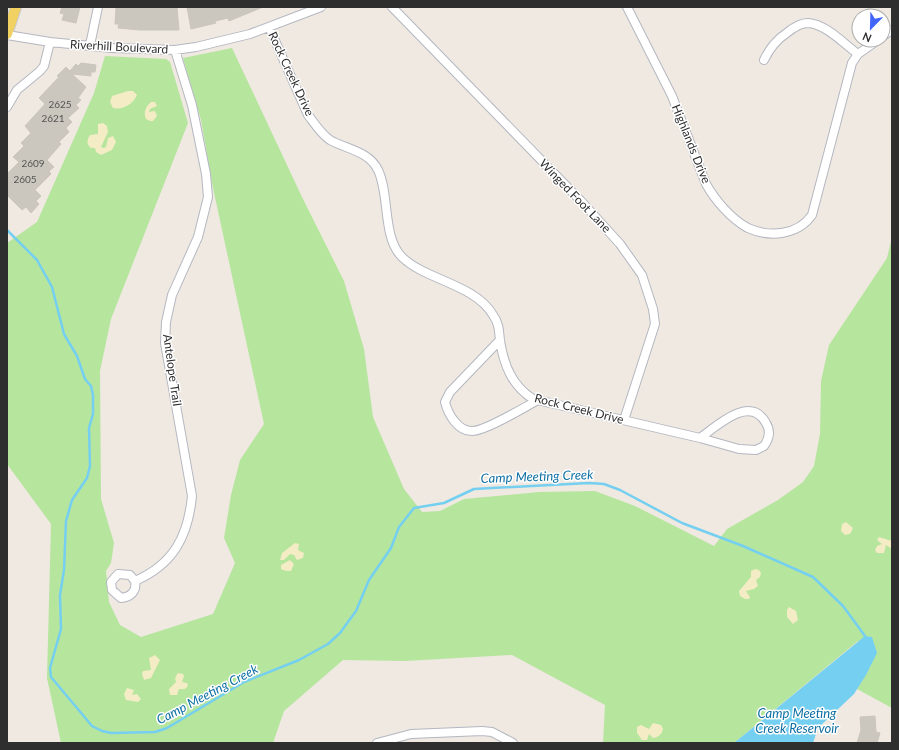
<svg xmlns="http://www.w3.org/2000/svg" width="899" height="750" viewBox="0 0 899 750" font-family="Lato,sans-serif">
  <style>
    .green { fill: #b6e59e }
    .sand { fill: #f3ecc5 }
    .water { fill: #75cff0 }
    .lines { fill: none; stroke-linecap: round; stroke-linejoin: round }
    .stream { stroke: #75cff0; stroke-width: 2.5 }
    .building { fill: #cbc7bf; stroke: #cbc5ba }
    .minor-casing { stroke: #b4b7c1; stroke-width: 10 }
    .major-casing { stroke: #c9c9c9; stroke-width: 12 }
    .minor { stroke: #fff; stroke-width: 8 }
    .major { stroke: #f2d163; stroke-width: 10 }
    .labels { text-anchor: middle; stroke-width: 3; stroke-linejoin: round; paint-order: stroke }
    .number-label { font-size: 10px; fill: #555452 }
    .street-label { font-size: 12px; fill: #2e2e2e; stroke: #fff }
    .water-label { font-size: 13px; font-style: italic; fill: #0d6fa3; stroke: #fff }
  </style>
  <rect width="100%" height="100%" fill="#efe9e1"/>
  <!-- green -->
  <path class="green" d="M232 48 302 197 344 281 364 349 373 417 404 489 422 512 440 511 464 499 539 492 595 491 635 506 714 546 727 529 778 500 803 482 814 466 820 434 821 381 829 345 887 258 892 237V708L857 689 871 665 858 641 734 743H603L605 705 512 655 405 661 343 660 284 711 273 743H61L47 678 51 524 7 464V243L37 222 94 93 105 56 166 59 170 62 188 123 111 319 100 371 101 499 114 543 111 563 106 571 109 602 120 625 141 637 213 614 235 563 224 538 231 495 240 460 264 424 213 188 201 120 183 58Z"/>
  <!-- sand -->
  <path class="sand" d="M128 91H133L137 95C133 104 123 110 113 108L110 102 112 96Z
    M151 102H155L157 106 150 109 149 112 155 111 157 116 153 121H150L146 119C143 113 146 106 151 102Z
    M103 123 107 126 108 132 101 147 103 148 106 147 108 138 113 136 116 142 112 150 101 155 96 152 95 148H91C86 144 87 140 90 135L98 134V124Z
    M846 522 853 528 850 534 845 535 841 531 842 524Z
    M879 537 892 541V549L886 545 884 553H877L875 550 877 546 882 544 877 540Z
    M295 543 299 544 298 550 304 553 303 558 297 560 294 555 290 554 284 560H280L282 553Z
    M290 560 294 564 291 571H286L281 569V565Z
    M755 569 759 570 761 573 760 577 756 580 758 586 754 589 746 591 750 597 749 599H745L740 596 739 591 751 577V571Z
    M789 607 796 611 798 620 793 624 787 617V610Z
    M155 655 160 660 151 678 144 680 142 674 143 671 151 670 149 658Z
    M178 673 183 674 184 676 182 682 187 683 188 686 185 689H179L177 695H170L169 689 176 682 175 678Z
    M127 688 134 690 132 695 137 694 141 699 138 702 126 700 124 694Z
    M653 723 661 725 663 729C662 734 659 737 653 738L649 734 647 740H642L637 733V727L641 725 649 729Z"/>
  <!-- water -->
  <path class="water" d="M865 636 872 637 877 653 866 675 854 694 818 728 813 743H734Z"/>
  <g class="lines">
    <!-- stream -->
    <path class="stream" d="M7 230 37 260 52 287 64 334 77 356 85 379 91 386 93 395V414L89 428 90 466 87 478 72 500 66 521 64 570 60 595 61 629 50 668 51 677 82 714 92 726 102 731 111 733 155 732 167 728 244 682 299 660 328 644 340 633 356 611 369 580 391 548 399 527 414 508 444 503 474 489 589 483 604 484 620 490 682 523 743 546 813 577 843 606 865 636V639"/>
  </g>
  <!-- building -->
  <path class="building" d="M62 7H80L76 23 62 20 64 14 60 13Z
    M116 7H177L179 30H140L118 28 119 24H115Z
    M187 7H263L229 21 228 18 215 21 216 23 191 29Z
    M81 63 96 65 95 72H91V76L72 74 86 87 78 98 81 100 76 105 79 108 68 118 72 122 66 128 69 132 59 142 61 144 47 160 54 167 49 171 51 174 35 190 41 196 36 201 39 204 31 213 26 207 22 210 7 195V174L19 162 13 157 24 146 21 143 31 133 25 126 45 104 39 98 59 77 57 76 66 67 70 71 76 64 78 66Z
    M875 716 876 732 880 733 877 743H857L861 730 860 717Z"/>
  <g class="lines">
    <!-- minor casing -->
    <g class="minor-casing">
      <path id="minor" d="M392 7 580 200 620 244 642 275 653 309 655 324 624 420
        M627 7 672 96 706 184C715 200 731 219 748 228 770 238 798 235 812 215L852 63 858 54 878 40
        M269 27 308 115C315 124 321 134 330 140 346 149 369 151 378 170 390 195 382 237 402 257 425 280 475 284 493 315 499 323 499 331 500 341 504 365 512 386 533 399L700 438 739 449 756 450 764 446C769 439 771 431 766 423 750 394 717 426 700 438
        M7 35 50 42 112 48 175 50 196 47 250 34 321 7
        M883 36 892 30
        M90 45 98 7
        M764 60C770 48 776 40 788 32 793 28 801 23 808 23 826 24 844 44 858 54
        M7 107 17 90 40 71 44 66 50 42
        M500 340 450 392 445 402C448 414 458 432 473 431 487 430 523 408 538 400
        M135 581 130 575 118 574 111 582 112 590 121 598C131 597 137 591 135 581 174 564 188 536 192 496L165 343 166 322 172 295 198 237 208 197 206 174 192 105 175 50
        M377 743 411 734 482 731 492 732 513 743"/>
    </g>
    <!-- major casing -->
    <g class="major-casing">
      <path id="major" d="M7 34 16 7"/>
    </g>
    <!-- minor -->
    <use href="#minor" class="minor"/>
    <!-- major -->
    <use href="#major" class="major"/>
  </g>
  <g class="labels">
    <!-- number labels -->
    <g class="number-label">
      <text x="60" y="108">2625</text>
      <text x="53" y="122">2621</text>
      <text x="33" y="167">2609</text>
      <text x="25" y="183">2605</text>
    </g>
    <!-- street labels -->
    <g class="street-label">
      <text transform="translate(119 47) rotate(3)" y="4">Riverhill Boulevard</text>
      <text transform="translate(291 74) rotate(65)" y="4">Rock Creek Drive</text>
      <text transform="translate(691 144) rotate(68)" y="4">Highlands Drive</text>
      <text transform="translate(575 196) rotate(46)" y="4">Winged Foot Lane</text>
      <text transform="translate(172 370) rotate(82)" y="4">Antelope Trail</text>
      <text transform="translate(579 409) rotate(14)" y="4">Rock Creek Drive</text>
    </g>
    <!-- water labels -->
    <g class="water-label">
      <text transform="translate(537 476) rotate(-2)" y="5">Camp Meeting Creek</text>
      <text transform="translate(207 694) rotate(-28)" y="5">Camp Meeting Creek</text>
      <text x="797" y="718">Camp Meeting<tspan x="797" dy="15">Creek Reservoir</tspan></text>
    </g>
  </g>
  <!-- border -->
  <rect width="899" height="750" fill="none" stroke="#2e2e2e" stroke-width="16"/>
  <!-- north arrow -->
  <g transform="translate(871 28) rotate(203)"><circle r="19" fill="#ffffff" stroke="#ababab"/>
  <path d="M0-3L7 15L0 10L-7 15Z" fill="#4264fb"/>
  <text y="-6" font-size="11" font-weight="bold" text-anchor="middle" fill="#2e2e2e">N</text>
  </g>
</svg>
